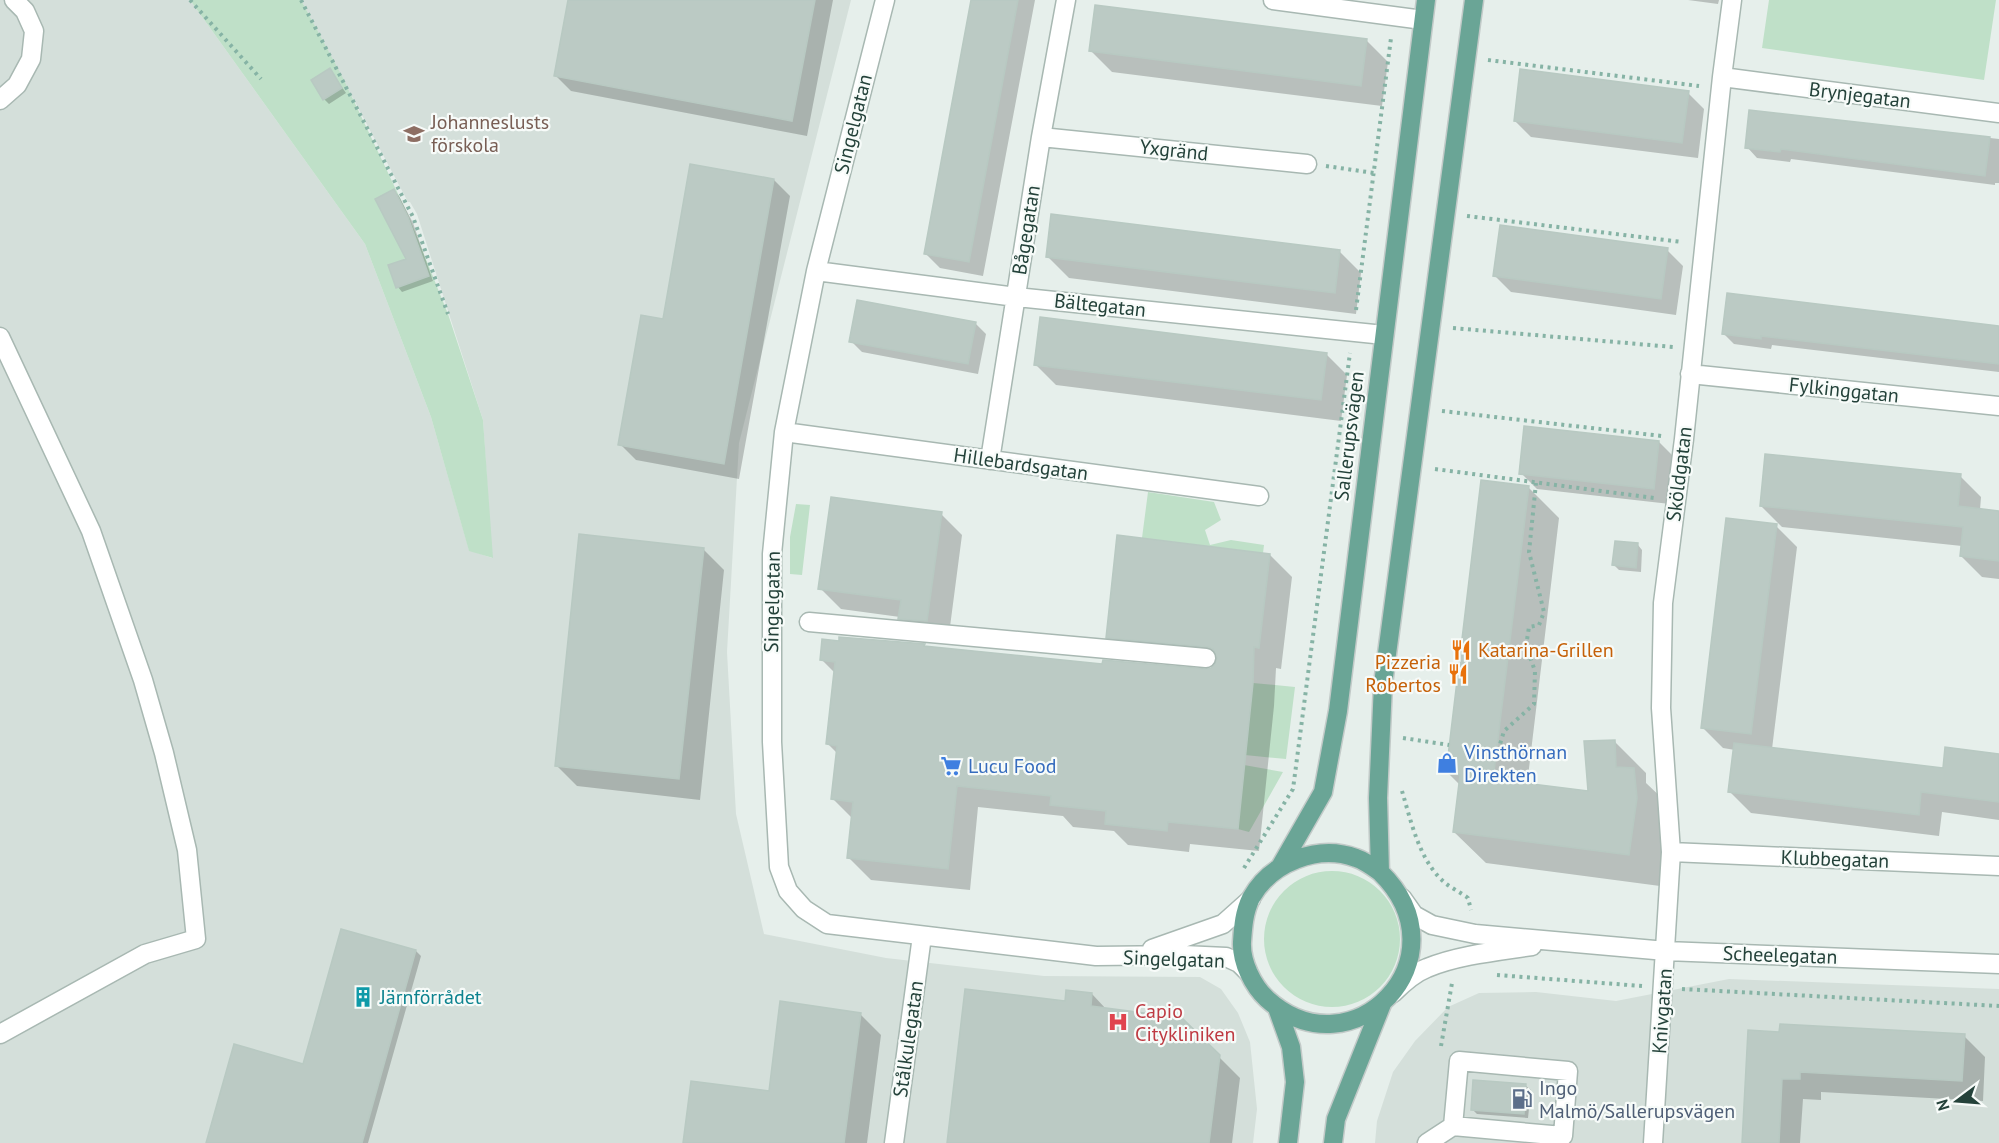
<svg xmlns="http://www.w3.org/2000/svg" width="1999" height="1143" viewBox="0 0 1999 1143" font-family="'PT Sans',sans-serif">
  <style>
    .built { fill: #d4dfda }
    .green { fill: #bfe0c8 }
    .shadow { fill: #0003 }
    .building { fill: #bbcac4; stroke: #b8c9c2; stroke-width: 1.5 }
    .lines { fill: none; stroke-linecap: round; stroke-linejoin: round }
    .minor-casing { stroke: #a8b8b2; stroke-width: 21 }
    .major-casing { stroke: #c2cac8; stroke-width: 21 }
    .path { stroke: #86b3a5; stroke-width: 4; stroke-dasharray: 3 4.5; stroke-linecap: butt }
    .minor { stroke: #fff; stroke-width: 18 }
    .major { stroke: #6aa596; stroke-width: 18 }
    .labels { text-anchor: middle; stroke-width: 4.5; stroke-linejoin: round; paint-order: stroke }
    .street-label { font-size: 20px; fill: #24423a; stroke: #f7fbf9 }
    .education-label { font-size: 20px; fill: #785e54; stroke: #f7fbf9; text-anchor: start }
    .food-label { font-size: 20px; fill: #c56008; stroke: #f7fbf9; text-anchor: start }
    .shop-label { font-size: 20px; fill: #366cbe; stroke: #f7fbf9; text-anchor: start }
    .culture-label { font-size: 20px; fill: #0d838f; stroke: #f7fbf9; text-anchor: start }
    .health-label { font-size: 20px; fill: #be3a42; stroke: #f7fbf9; text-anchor: start }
    .service-label { font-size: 20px; fill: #4e5e75; stroke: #f7fbf9; text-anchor: start }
  </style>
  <rect width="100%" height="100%" fill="#e6efeb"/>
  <!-- built -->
  <path class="built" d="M0 0H190L365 244 431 417 469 550 492 558 483 420 417 214 410 202H408L301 0H851L739 443 727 652 736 814 764 934 886 958 1044 976 1200 977 1221 989 1238 1013 1250 1042 1257 1109 1253 1143H0Z
    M1729 979 1999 989V1143H1375L1377 1121 1393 1072 1415 1041 1448 1007 1479 993 1536 992 1616 1001Z"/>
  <!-- green -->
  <path class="green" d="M190 0H301L343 78 409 217 448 314 483 420 493 558 469 551 431 417 365 244Z
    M1769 0H1996L1984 80 1762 48Z
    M1148 492 1214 502 1221 520 1205 530 1210 545 1231 540 1264 545 1263 553 1142 538Z
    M796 504 810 505 802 575 790 574V537Z
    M1253 683 1295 687 1286 759 1245 755Z
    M1244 765 1283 772 1249 832 1238 829Z
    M1264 939a68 68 0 1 1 136 0a68 68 0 1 1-136 0Z"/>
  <!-- shadow -->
  <path class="shadow" d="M570 0H833L807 136 571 91 555 75Z
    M973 0H1035L983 276 940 268 925 253Z
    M1688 0H1719L1718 4Z
    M1367 41 1388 62 1382 106 1112 72 1091 51Z
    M330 70 346 93 329 104 324 99Z
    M1688 93 1704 109 1698 158 1531 137 1515 121Z
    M1751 111 1999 139V183H1995V185L1791 159 1790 162 1757 158 1747 147Z
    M774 180 790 196 739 479 636 460 620 444 664 321Z
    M394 191 399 196 413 223 433 281 402 292 398 287 408 259Z
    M1667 250 1683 266 1676 315 1511 292 1495 276Z
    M1340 252 1361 273 1356 314 1069 278 1048 257Z
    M975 323 986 334 978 374 862 352 851 341Z
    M1999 328V372L1772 345 1771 349 1734 344 1723 333Z
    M1326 354 1347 375 1341 421 1056 385 1035 364Z
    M1659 442 1675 458 1670 504 1537 489 1521 473Z
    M1960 476 1981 497 1980 510 1999 512V579L1982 577 1961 556 1962 546 1782 527 1761 506Z
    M1528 487 1559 518 1527 785 1589 793 1615 742 1646 773V783L1665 801 1660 886 1486 863 1454 832 1460 785 1447 772Z
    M941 514 962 535 948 642 921 639 900 617 841 609 820 588Z
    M1776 526 1797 547 1772 749 1944 770 1999 755V820L1942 812 1939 836 1751 813 1730 792 1735 750 1723 748 1702 727Z
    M1638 545 1642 550 1641 572 1619 570 1614 565Z
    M703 549 724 570 700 800 577 786 556 765Z
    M1270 555 1292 577 1281 669 1276 668 1274 706 1259 851 1190 844 1189 852 1128 845 1114 831 1073 827 1063 816 978 807 970 890 871 880 849 858 853 819 833 799 837 753 828 744 835 673 821 659 924 645 926 647 1104 666 1211 670 1215 667 1129 659 1107 637Z
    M342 930 416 951 421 956 368 1143H207L304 1065Z
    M1092 994 1107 1010 1181 1019 1240 1078 1232 1143H948L1066 1003Z
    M860 1014 881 1035 867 1143H685L770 1093Z
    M1750 1032 1964 1036 1985 1057 1983 1101 1821 1092V1100L1803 1099 1800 1143H1744Z
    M1526 1086 1531 1090 1528 1118 1477 1114 1472 1109Z"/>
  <!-- building -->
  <path class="building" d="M568 0H815L792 121 554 76Z
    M971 0H1018L969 262 924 254Z
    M1095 5 1367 39 1361 86 1089 51Z
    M330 68 342 88 323 100 311 80Z
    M1520 69 1689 91 1682 143 1514 121Z
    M1749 110 1990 137 1985 176 1781 149 1780 152 1745 148Z
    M690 164 774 179 724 464 618 445 641 315 663 319Z
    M394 189 408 217 429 276 396 288 388 265 406 259 375 199Z
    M1051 214 1340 250 1335 293 1046 257Z
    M1500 225 1668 248 1661 299 1493 276Z
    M1727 293 1999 326V364L1761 336V339L1722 334Z
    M857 300 976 322 968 364 849 342Z
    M1040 317 1327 353 1321 400 1034 365Z
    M1524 426 1659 441 1654 489 1519 474Z
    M1765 454 1961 474 1958 506 1999 511V561L1960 556 1963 527 1760 506Z
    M1481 480 1529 486 1493 779 1588 791 1584 741 1615 740 1616 767 1634 768 1637 798 1629 855 1453 832 1460 775 1446 773Z
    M831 497 942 512 927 621 898 619 901 600 818 589Z
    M1726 518 1777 524 1751 734 1701 728Z
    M579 534 704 548 679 779 555 766Z
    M1117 535 1270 554 1259 648 1254 647 1253 683 1238 829 1168 822 1167 831 1105 824 1106 811 1050 805 1051 796 957 786 948 869 847 858 853 802 831 799 837 746 826 744 835 662 820 660 822 639 839 641V637L925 644 924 646 1102 664 1103 660 1205 669 1211 668 1215 664 1217 658 1213 649 1208 647 1106 638Z
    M1615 541 1638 543 1636 568 1612 565Z
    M1734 743 1943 768 1945 747 1999 754V802L1921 792 1919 815 1728 792Z
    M341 929 416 950 362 1143H206L234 1044 303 1064Z
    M965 989 1065 1001 1066 990 1092 993 1091 1006 1182 1018 1220 1055 1209 1143H947Z
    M780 1001 861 1013 844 1143H683L691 1081 769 1091Z
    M1780 1024 1965 1034 1962 1081 1800 1072V1079H1782L1779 1143H1742L1748 1030 1779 1032Z
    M1473 1080 1526 1084 1524 1114 1471 1110Z"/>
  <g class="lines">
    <!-- minor casing -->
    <g class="minor-casing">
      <path id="minor" d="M885 0 816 271 784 432 772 554V742L779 867 788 891 804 909 827 924 1096 956 1183 955 1226 957 1239 963 1248 972
        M1273 0 1423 20
        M1722 77 1999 113
        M0 100 17 85 31 59 34 31 25 11 14 0
        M1041 137 1307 164
        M816 271 1016 297 1384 335
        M0 337 91 531 143 680 164 753 187 850 196 939 145 954 0 1034
        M1690 374 1999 406
        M784 432 1259 496
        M990 460 1041 137 1066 0
        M809 622 1206 658
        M1671 852 1999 866
        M1402 898 1414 915 1432 925 1475 934 1666 951 1999 964
        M1152 949 1223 924 1251 899
        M1393 993C1403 983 1414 973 1427 968 1458 955 1499 951 1532 946
        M1459 1061 1568 1071 1563 1136 1453 1126Z
        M894 1143 922 936
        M1427 1143 1453 1126
        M1653 1143 1671 852 1661 708 1663 603 1684 439 1722 77 1732 0"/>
    </g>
    <!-- major casing -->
    <g class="major-casing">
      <path id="major" d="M1280 867 1323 792 1338 711 1426 0
        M1380 872C1373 867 1365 861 1356 858 1318 844 1271 862 1251 898 1244 912 1243 927 1242 942 1241 962 1253 986 1267 999 1352 1076 1468 958 1380 872L1378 798 1383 684 1474 0
        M1277 1008 1291 1047 1295 1082 1288 1143
        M1333 1143 1336 1119 1382 1004"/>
    </g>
    <!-- path -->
    <path class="path" d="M190 0 261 79
      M301 0 413 217 448 314
      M1488 60 1699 86
      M1326 166 1374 173
      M1467 216 1682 242
      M1356 310 1391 38
      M1453 328 1673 347
      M1442 411 1662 436
      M1435 469 1654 498
      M1403 738 1449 745
      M1476 748 1498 751 1504 731 1534 704 1535 671 1526 646 1529 627 1539 625 1544 612 1529 552 1536 483
      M1402 791C1411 821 1419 860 1444 882 1451 888 1460 892 1468 898L1471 910
      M1244 868 1293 789 1350 353
      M1497 975 1642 986
      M1682 989 1999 1006
      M1441 1046 1452 983"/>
    <!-- minor -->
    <use href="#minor" class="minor"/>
    <!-- major -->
    <use href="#major" class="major"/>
  </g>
  <!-- icons -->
  <defs>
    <g id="school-bare" transform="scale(1.62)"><path d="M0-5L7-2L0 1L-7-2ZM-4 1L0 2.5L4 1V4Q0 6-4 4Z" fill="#8d6e63" stroke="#f7fbf9" stroke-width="2.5" paint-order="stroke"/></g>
    <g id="restaurant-bare" transform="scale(1.62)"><path d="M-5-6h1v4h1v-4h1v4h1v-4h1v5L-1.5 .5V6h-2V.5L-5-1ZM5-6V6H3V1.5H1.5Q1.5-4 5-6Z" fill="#e8710a" stroke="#f7fbf9" stroke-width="2.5" paint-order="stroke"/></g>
    <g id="shop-bare" transform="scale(1.62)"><path d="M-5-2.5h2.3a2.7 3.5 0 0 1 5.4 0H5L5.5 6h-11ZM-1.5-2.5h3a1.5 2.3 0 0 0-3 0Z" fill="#3f7fe0" stroke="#f7fbf9" stroke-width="2.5" paint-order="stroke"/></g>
    <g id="supermarket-bare" transform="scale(1.62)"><path d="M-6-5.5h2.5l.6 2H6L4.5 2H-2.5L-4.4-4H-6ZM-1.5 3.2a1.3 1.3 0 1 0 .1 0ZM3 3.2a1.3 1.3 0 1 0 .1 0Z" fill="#3f7fe0" stroke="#f7fbf9" stroke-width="2.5" paint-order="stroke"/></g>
    <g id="building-bare" transform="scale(1.62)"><path d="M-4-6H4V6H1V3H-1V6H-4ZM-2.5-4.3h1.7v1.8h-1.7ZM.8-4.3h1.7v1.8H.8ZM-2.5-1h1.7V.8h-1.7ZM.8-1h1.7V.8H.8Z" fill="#0f9aa8" stroke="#f7fbf9" stroke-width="2.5" paint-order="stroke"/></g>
    <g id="hospital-bare" transform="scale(1.62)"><path d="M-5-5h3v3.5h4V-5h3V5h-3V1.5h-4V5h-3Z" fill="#e0444e" stroke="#f7fbf9" stroke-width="2.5" paint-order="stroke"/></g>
    <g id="fuel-bare" transform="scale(1.62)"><path d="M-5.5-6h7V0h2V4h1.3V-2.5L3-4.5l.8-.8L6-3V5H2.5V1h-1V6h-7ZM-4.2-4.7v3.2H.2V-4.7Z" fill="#5c6f8a" stroke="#f7fbf9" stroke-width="2.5" paint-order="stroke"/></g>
  </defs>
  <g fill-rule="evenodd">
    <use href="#school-bare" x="414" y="134"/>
    <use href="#restaurant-bare" x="1461" y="650"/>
    <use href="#restaurant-bare" x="1458" y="674"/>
    <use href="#shop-bare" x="1447" y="763"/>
    <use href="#supermarket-bare" x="951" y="766"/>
    <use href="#building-bare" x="363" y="997"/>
    <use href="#hospital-bare" x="1118" y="1022"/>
    <use href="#fuel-bare" x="1522" y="1099"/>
  </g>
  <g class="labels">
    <!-- street labels -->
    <g class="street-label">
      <text transform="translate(1860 95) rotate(7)" y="7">Brynjegatan</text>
      <text transform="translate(853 124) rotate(-76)" y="7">Singelgatan</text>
      <text transform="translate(1174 150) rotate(6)" y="7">Yxgränd</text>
      <text transform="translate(1026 230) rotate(-81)" y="7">Bågegatan</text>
      <text transform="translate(1100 305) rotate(6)" y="7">Bältegatan</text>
      <text transform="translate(1844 390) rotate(6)" y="7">Fylkinggatan</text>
      <text transform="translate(1349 436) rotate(-83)" y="7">Sallerupsvägen</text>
      <text transform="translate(1021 464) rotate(8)" y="7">Hillebardsgatan</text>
      <text transform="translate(1679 474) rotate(-83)" y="7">Sköldgatan</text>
      <text transform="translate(772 602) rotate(-89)" y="7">Singelgatan</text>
      <text transform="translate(1835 859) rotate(2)" y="7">Klubbegatan</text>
      <text transform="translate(1780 955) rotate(2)" y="7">Scheelegatan</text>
      <text transform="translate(1174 959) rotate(2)" y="7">Singelgatan</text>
      <text transform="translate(1662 1011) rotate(-86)" y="7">Knivgatan</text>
      <text transform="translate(908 1039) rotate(-82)" y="7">Stålkulegatan</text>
    </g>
    <!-- education labels -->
    <g class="education-label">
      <text x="431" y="129">Johanneslusts<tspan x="431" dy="23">förskola</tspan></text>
    </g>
    <!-- food labels -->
    <g class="food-label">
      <text x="1478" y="657">Katarina-Grillen</text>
      <text x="1441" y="669" text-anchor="end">Pizzeria<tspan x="1441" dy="23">Robertos</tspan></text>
    </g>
    <!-- shop labels -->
    <g class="shop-label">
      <text x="1464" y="759">Vinsthörnan<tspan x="1464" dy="23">Direkten</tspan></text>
      <text x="968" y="773">Lucu Food</text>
    </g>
    <!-- culture labels -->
    <g class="culture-label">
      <text x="380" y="1004">Järnförrådet</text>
    </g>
    <!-- health labels -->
    <g class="health-label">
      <text x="1135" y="1018">Capio<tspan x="1135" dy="23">Citykliniken</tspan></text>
    </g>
    <!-- service labels -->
    <g class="service-label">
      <text x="1539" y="1095">Ingo<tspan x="1539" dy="23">Malmö/Sallerupsvägen</tspan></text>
    </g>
  </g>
  <!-- north arrow -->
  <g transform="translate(1957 1101) rotate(254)" stroke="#f7fbf9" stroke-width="4.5" paint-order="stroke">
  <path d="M0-4.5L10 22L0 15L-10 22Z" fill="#24423a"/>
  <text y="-9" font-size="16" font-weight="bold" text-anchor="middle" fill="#24423a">N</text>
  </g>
</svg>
